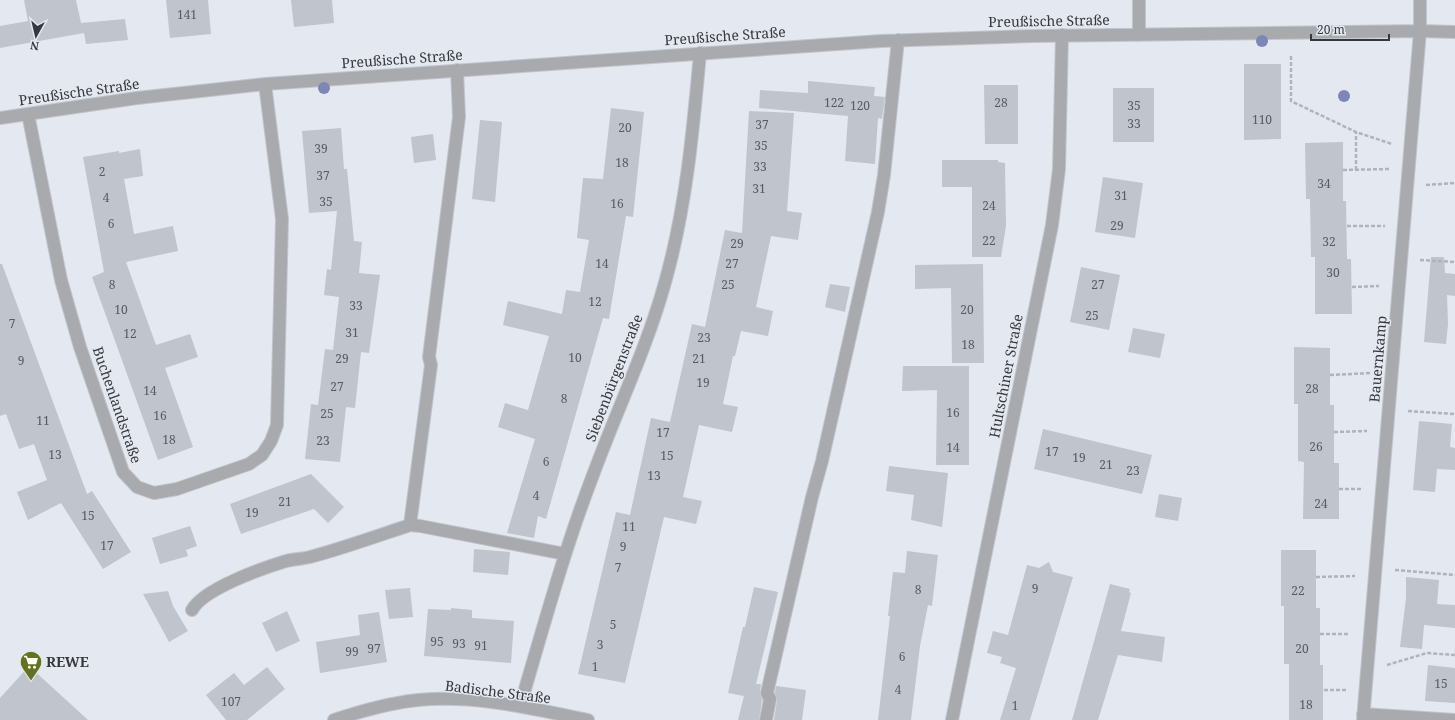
<svg xmlns="http://www.w3.org/2000/svg" width="1455" height="720" viewBox="0 0 1455 720" font-family="'Noto Serif',serif">
  <style>
    .building { fill: #c0c4cc }
    .lines { fill: none; stroke-linecap: round; stroke-linejoin: round }
    .minor-casing { stroke: #c1c5cc; stroke-width: 14 }
    .path { stroke: #b0b3ba; stroke-width: 2.5; stroke-dasharray: 4 2; stroke-linecap: butt }
    .minor { stroke: #a8aaae; stroke-width: 12 }
    .tree { fill: #7c87b6 }
    .labels { text-anchor: middle; stroke-width: 3; stroke-linejoin: round; paint-order: stroke }
    .number-label { font-size: 12px; fill: #595b60 }
    .street-label { font-size: 14px; fill: #37383c; stroke: #e4e8f0 }
    .poi-label { font-size: 14px; font-weight: bold; fill: #37383c; stroke: #e4e8f0; text-anchor: start }
  </style>
  <rect width="100%" height="100%" fill="#e4e8f0"/>
  <!-- building -->
  <path class="building" d="M24 0H76L81 23 125 19 128 40 86 44 84 33 0 48V26L28 21Z
    M166 0H208L211 34 170 38Z
    M291 0H332L334 23 294 27Z
    M1244 64H1281V139L1244 140Z
    M808 81 875 87 874 96 885 97 882 119 878 118 875 164 845 161 848 116 759 108 760 90 808 93Z
    M984 85H1018V144H985Z
    M1113 88H1154V142H1113Z
    M611 108 644 112 633 217 626 216 609 319 603 318 546 519 538 516 534 538 507 533 535 439 498 427 505 403 528 410 549 336 503 325 508 301 562 314 566 290 580 292 589 240 577 238 583 178 603 179Z
    M749 111 794 113 787 211 802 213 798 240 771 236 756 307 773 311 768 336 741 331 735 356H733L723 404 738 407 732 432 699 425 683 497 702 501 696 524 664 517 625 683 578 674 616 512 630 515 651 418 670 422 692 324 705 327 725 230 742 233Z
    M480 120 502 122 495 202 472 199Z
    M341 128 344 169H347L354 241 362 242 359 273 380 275 369 353 361 352 355 408 346 407 340 462 305 459 311 404 318 405 325 349 333 350 339 297 324 295 327 269 331 270 337 211 309 213 302 131Z
    M433 134 436 160 414 163 411 137Z
    M1343 142V201H1346L1347 259H1351L1352 314H1315V257H1311L1310 199H1306L1305 143Z
    M140 149 143 176 124 179 134 234 173 226 178 251 126 262 156 345 190 334 198 357 165 368 193 447 158 460 92 277 104 272 83 157 119 151V153Z
    M942 160H998V162L1005 163 1006 226 1001 257H972V187H942Z
    M1103 177 1143 183 1135 238 1095 232Z
    M1431 257H1444L1445 273 1455 274V296L1447 295 1448 324 1446 344 1424 342Z
    M0 264H2L87 494 92 491 131 552 103 569 61 503 28 520 17 492 47 480 34 444 19 449 6 414 0 416Z
    M983 264 984 363H952L951 288 915 289V265Z
    M1081 267 1120 275 1109 330 1070 322Z
    M830 284 850 287 845 312 825 307Z
    M1133 328 1165 334 1160 358 1128 352Z
    M1294 347 1330 348V405H1334V463H1339V519H1303L1304 462 1298 461V404H1294Z
    M903 366H969V465H936L937 390 902 391Z
    M1419 421 1452 424 1450 447 1455 448V470L1437 469 1435 492 1413 490Z
    M1043 429 1152 455 1142 494 1034 469Z
    M889 466 948 473 942 527 911 520 914 495 886 491Z
    M311 474 344 507 328 523 314 509 241 534 230 504Z
    M1159 494 1182 498 1178 521 1155 517Z
    M190 526 197 546 186 550 188 556 160 564 152 538Z
    M474 549 510 552 508 575 473 572Z
    M1281 550H1316V608H1320V665H1323V720H1289V664H1284V606H1281Z
    M907 551 938 555 932 606 928 605 920 646 911 720H878L890 616H888L893 572 905 573Z
    M1049 562 1053 572 1073 577 1030 720H1000L1016 668 1000 663 1002 657 987 653 993 631 1008 635 1027 565 1039 568Z
    M1406 577 1439 580 1437 604 1455 605V628L1424 625 1422 649 1400 647 1406 598Z
    M1110 584 1130 589 1129 592 1131 593 1121 631 1165 637 1162 662 1118 655 1098 720H1072Z
    M754 587 778 592 756 684H761L760 692 762 700 759 720H738L744 696 728 693 743 627H745Z
    M410 588 413 617 389 619 385 590Z
    M168 591 173 606 188 631 169 642 143 594Z
    M451 608 472 610V618L514 621 511 663 424 656 428 609 451 610Z
    M287 611 300 641 276 652 262 623Z
    M379 612 387 662 320 673 316 642 360 635 358 615Z
    M1428 665 1455 668V703L1425 701Z
    M29 666 88 720H0V698Z
    M267 667 285 689 247 720H226L206 695 234 673 244 685Z
    M776 686 806 690 802 720H774L777 700 775 692Z"/>
  <g class="lines">
    <!-- minor casing -->
    <g class="minor-casing">
      <path id="minor" d="M1139 0V35
        M28 114 61 280 80 347 123 472 137 487 154 493 177 489 249 464 262 455 271 441 277 425 282 219 265 84
        M0 118 137 98 265 84 881 41 1034 36 1420 31 1455 32
        M410 525 431 365 429 357 459 117 457 70
        M192 610C203 589 263 568 286 561 294 559 302 559 310 557 344 548 377 536 410 525L420 526 565 554
        M520 706C543 629 564 550 593 475 616 412 646 350 664 286 686 210 693 131 700 53
        M1363 714 1455 720
        M334 720C361 711 389 703 418 700 474 694 533 709 588 720
        M766 720 770 699 767 693 812 497 822 461 878 212 884 175 898 40
        M952 720 1052 225 1059 169 1062 35
        M1363 720 1420 31V0"/>
    </g>
    <!-- path -->
    <path class="path" d="M1291 56V101L1356 132 1392 144
      M1343 170 1390 169
      M1356 170V132
      M1426 185 1455 183
      M1347 226H1385
      M1420 260 1455 262
      M1352 287 1379 286
      M1330 375 1372 373
      M1408 411 1455 414
      M1334 432 1367 431
      M1339 489H1362
      M1395 570 1455 575
      M1316 577 1355 576
      M1320 634H1350
      M1387 665 1427 653 1455 655
      M1324 690H1346"/>
    <!-- minor -->
    <use href="#minor" class="minor"/>
  </g>
  <!-- trees -->
  <g class="tree">
    <circle cx="1262" cy="41" r="6"/>
    <circle cx="324" cy="88" r="6"/>
    <circle cx="1344" cy="96" r="6"/>
  </g>
  <!-- icons -->
  <defs>
    <g id="supermarket-pin" transform="scale(1.15)"><path d="M0 17L-7.5 6A9.5 9.5 0 1 1 7.5 6Z" fill="#63721e" stroke="#e4e8f0"/><path d="M-6-5.5h2.5l.6 2H6L4.5 2H-2.5L-4.4-4H-6ZM-1.5 3.2a1.3 1.3 0 1 0 .1 0ZM3 3.2a1.3 1.3 0 1 0 .1 0Z" fill="#fff"/></g>
  </defs>
  <g fill-rule="evenodd">
    <use href="#supermarket-pin" x="31" y="662"/>
  </g>
  <g class="labels">
    <!-- number labels -->
    <g class="number-label">
      <text x="187" y="19">141</text>
      <text x="834" y="107">122</text>
      <text x="1001" y="107">28</text>
      <text x="860" y="110">120</text>
      <text x="1134" y="110">35</text>
      <text x="1262" y="124">110</text>
      <text x="1134" y="128">33</text>
      <text x="762" y="129">37</text>
      <text x="625" y="132">20</text>
      <text x="761" y="150">35</text>
      <text x="321" y="153">39</text>
      <text x="622" y="167">18</text>
      <text x="760" y="171">33</text>
      <text x="102" y="176">2</text>
      <text x="323" y="180">37</text>
      <text x="1324" y="188">34</text>
      <text x="759" y="193">31</text>
      <text x="1121" y="200">31</text>
      <text x="106" y="202">4</text>
      <text x="326" y="206">35</text>
      <text x="617" y="208">16</text>
      <text x="989" y="210">24</text>
      <text x="111" y="228">6</text>
      <text x="1117" y="230">29</text>
      <text x="989" y="245">22</text>
      <text x="1329" y="246">32</text>
      <text x="737" y="248">29</text>
      <text x="602" y="268">14</text>
      <text x="732" y="268">27</text>
      <text x="1333" y="277">30</text>
      <text x="112" y="289">8</text>
      <text x="728" y="289">25</text>
      <text x="1098" y="289">27</text>
      <text x="595" y="306">12</text>
      <text x="356" y="310">33</text>
      <text x="121" y="314">10</text>
      <text x="967" y="314">20</text>
      <text x="1092" y="320">25</text>
      <text x="12" y="328">7</text>
      <text x="352" y="337">31</text>
      <text x="130" y="338">12</text>
      <text x="704" y="342">23</text>
      <text x="968" y="349">18</text>
      <text x="575" y="362">10</text>
      <text x="342" y="363">29</text>
      <text x="699" y="363">21</text>
      <text x="21" y="365">9</text>
      <text x="703" y="387">19</text>
      <text x="337" y="391">27</text>
      <text x="1312" y="393">28</text>
      <text x="150" y="395">14</text>
      <text x="564" y="403">8</text>
      <text x="953" y="417">16</text>
      <text x="327" y="418">25</text>
      <text x="160" y="420">16</text>
      <text x="43" y="425">11</text>
      <text x="663" y="437">17</text>
      <text x="169" y="444">18</text>
      <text x="323" y="445">23</text>
      <text x="1316" y="451">26</text>
      <text x="953" y="452">14</text>
      <text x="1052" y="456">17</text>
      <text x="55" y="459">13</text>
      <text x="667" y="460">15</text>
      <text x="1079" y="462">19</text>
      <text x="546" y="466">6</text>
      <text x="1106" y="469">21</text>
      <text x="1133" y="475">23</text>
      <text x="654" y="480">13</text>
      <text x="536" y="500">4</text>
      <text x="285" y="506">21</text>
      <text x="1321" y="508">24</text>
      <text x="252" y="517">19</text>
      <text x="88" y="520">15</text>
      <text x="629" y="531">11</text>
      <text x="107" y="550">17</text>
      <text x="623" y="551">9</text>
      <text x="618" y="572">7</text>
      <text x="1035" y="593">9</text>
      <text x="918" y="594">8</text>
      <text x="1298" y="595">22</text>
      <text x="613" y="629">5</text>
      <text x="437" y="646">95</text>
      <text x="459" y="648">93</text>
      <text x="600" y="649">3</text>
      <text x="481" y="650">91</text>
      <text x="374" y="653">97</text>
      <text x="1302" y="653">20</text>
      <text x="352" y="656">99</text>
      <text x="902" y="661">6</text>
      <text x="595" y="671">1</text>
      <text x="1441" y="688">15</text>
      <text x="898" y="694">4</text>
      <text x="231" y="706">107</text>
      <text x="1306" y="709">18</text>
      <text x="1015" y="710">1</text>
    </g>
    <!-- street labels -->
    <g class="street-label">
      <text transform="translate(1049 21) rotate(-1)" y="5">Preußische Straße</text>
      <text transform="translate(725 36) rotate(-4)" y="5">Preußische Straße</text>
      <text transform="translate(402 59) rotate(-4)" y="5">Preußische Straße</text>
      <text transform="translate(79 92) rotate(-8)" y="5">Preußische Straße</text>
      <text transform="translate(1378 359) rotate(-85)" y="5">Bauernkamp</text>
      <text transform="translate(1006 376) rotate(-79)" y="5">Hultschiner Straße</text>
      <text transform="translate(614 378) rotate(-69)" y="5">Siebenbürgenstraße</text>
      <text transform="translate(117 405) rotate(71)" y="5">Buchenlandstraße</text>
      <text transform="translate(498 692) rotate(7)" y="5">Badische Straße</text>
    </g>
    <!-- poi labels -->
    <g class="poi-label">
      <text x="46" y="667">REWE</text>
    </g>
  </g>
  <!-- north arrow -->
  <g transform="translate(36 36) rotate(188)" stroke="#e4e8f0" stroke-width="3" paint-order="stroke">
  <path d="M0-3L7 15L0 10L-7 15Z" fill="#37383c"/>
  <text y="-6" font-size="11" font-weight="bold" text-anchor="middle" fill="#37383c">N</text>
  </g>
  <!-- scale -->
  <path d="M1311 34v6h78v-6" fill="none" stroke="#37383c" stroke-width="2"/>
  <text x="1317" y="34" font-size="12" fill="#37383c" stroke="#e4e8f0" stroke-width="3" paint-order="stroke">20 m</text>
</svg>
